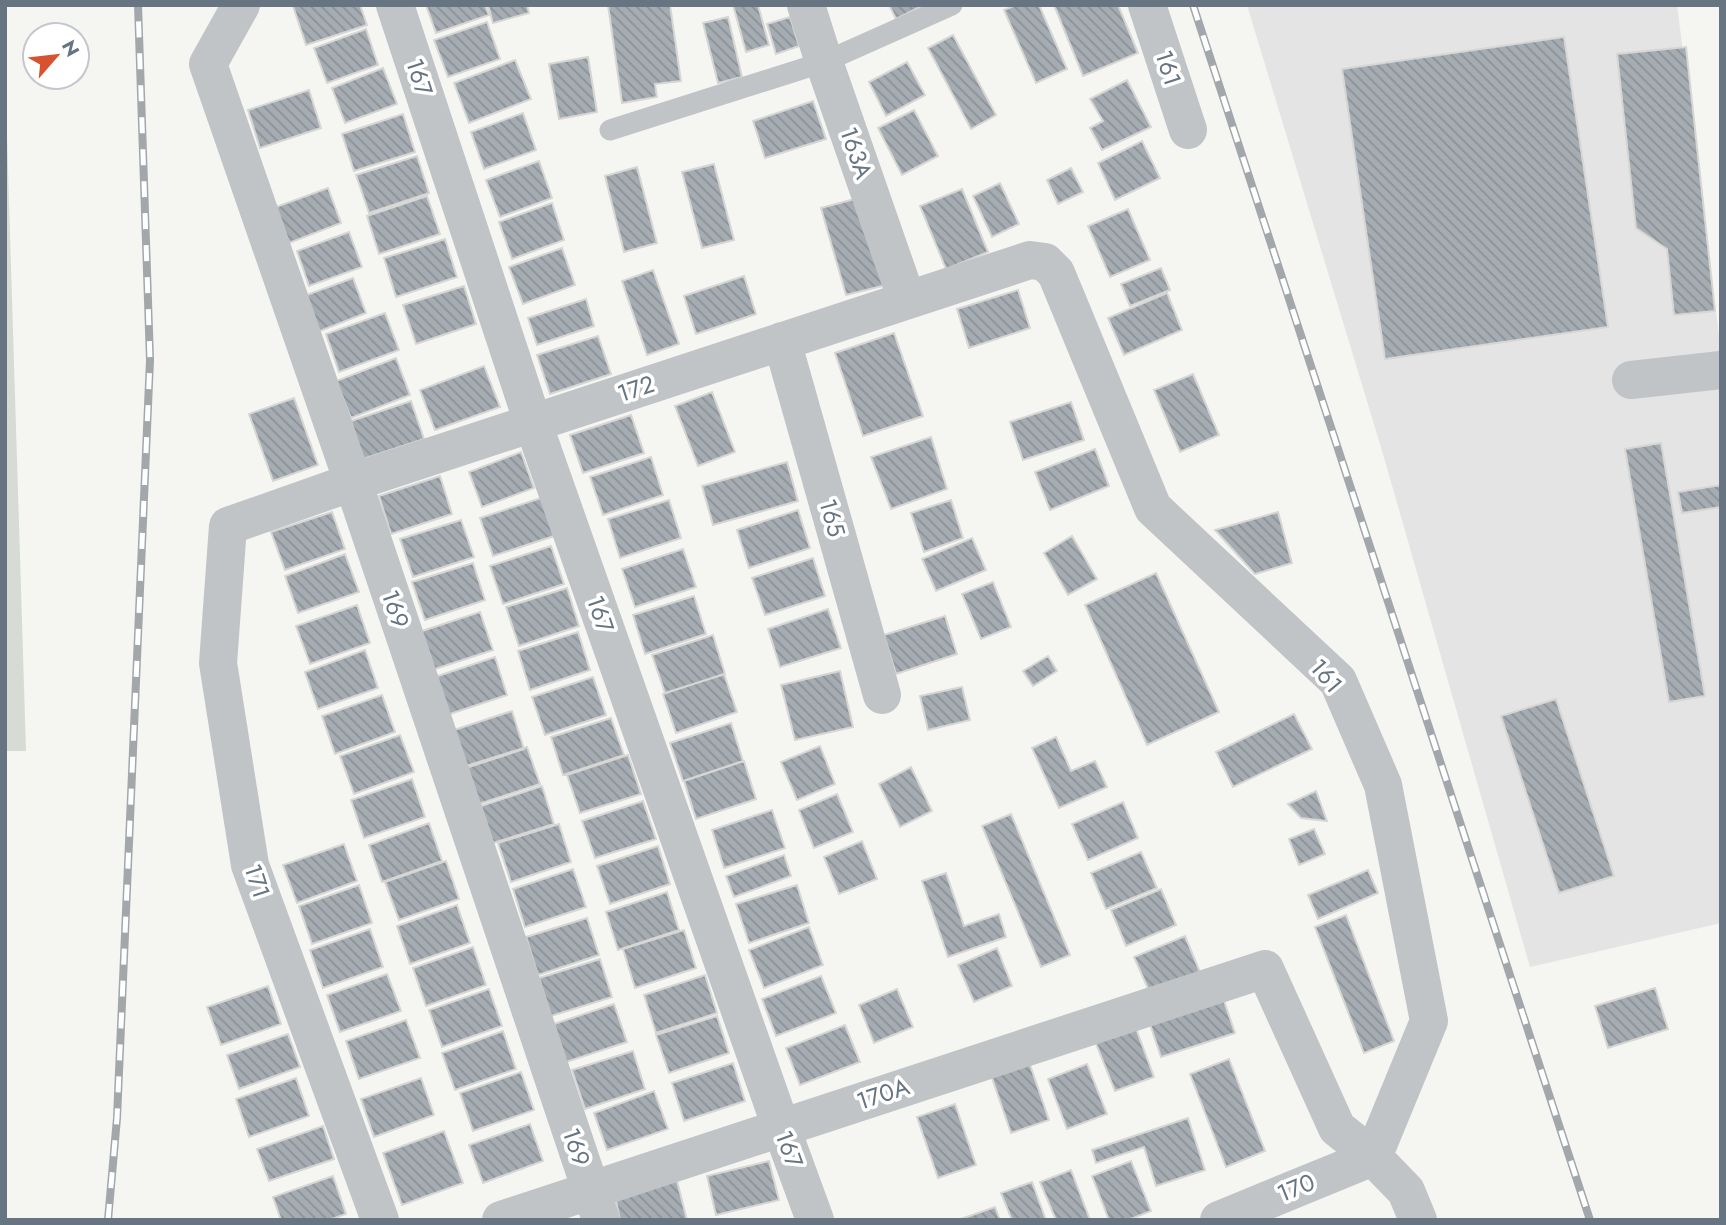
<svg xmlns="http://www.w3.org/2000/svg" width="1726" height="1225" viewBox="0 0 1726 1225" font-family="Jost,sans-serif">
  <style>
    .built { fill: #e3e4e3 }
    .green { fill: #d6dcd3 }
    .building { fill: url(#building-back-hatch); stroke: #d6d6d4; stroke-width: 2 }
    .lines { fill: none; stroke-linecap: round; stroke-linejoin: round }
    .service { stroke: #c0c4c7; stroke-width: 21 }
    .minor { stroke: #c0c4c7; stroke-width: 38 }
    .rail-casing { stroke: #a2a7ac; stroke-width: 8 }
    .rail { stroke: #fff; stroke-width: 5; stroke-dasharray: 16; stroke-linecap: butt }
    .labels { text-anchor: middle; stroke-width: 7; stroke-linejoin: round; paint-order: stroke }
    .street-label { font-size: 24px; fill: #667581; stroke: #fff }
  </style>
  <defs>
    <pattern id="building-back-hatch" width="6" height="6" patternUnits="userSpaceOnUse" patternTransform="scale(1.75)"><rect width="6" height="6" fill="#a6adb2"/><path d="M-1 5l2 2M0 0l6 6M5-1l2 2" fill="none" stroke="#8b9196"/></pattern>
  </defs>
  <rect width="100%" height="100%" fill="#f5f5f2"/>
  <!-- built -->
  <path class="built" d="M1247 5H1677L1721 351V923L1530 967 1383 454Z"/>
  <!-- green -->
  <path class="green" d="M5 72 26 751H5Z"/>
  <!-- building -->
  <path class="building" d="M297 5H360L367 25 306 45 293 6Z
    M426 5H485L489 15 436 33Z
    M488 5H527L529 13 493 23Z
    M608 5H670L681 81 655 84 657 97 622 103Z
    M733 5H758L769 45 746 52Z
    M889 5H924L896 19Z
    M1016 5H1039L1067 69 1036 83 1004 10Z
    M1054 5H1118L1138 53 1083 76Z
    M728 17 742 77 718 83 703 23Z
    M790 17 799 46 776 54 767 24Z
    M487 22 500 59 448 77 434 40Z
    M366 29 378 65 327 83 314 48Z
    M953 35 996 115 971 129 928 48Z
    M1564 37 1608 327 1385 359 1342 69Z
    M1686 47 1715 311 1674 315 1667 249 1636 228 1617 54Z
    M588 57 597 112 559 119 549 64Z
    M515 60 531 99 469 123 454 83Z
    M907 62 925 95 886 116 869 82Z
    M383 68 397 104 345 123 332 88Z
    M1127 80 1151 127 1102 150 1090 128 1103 121 1090 99Z
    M309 90 321 128 260 148 248 110Z
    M813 101 826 139 765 158 753 121Z
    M914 110 938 156 902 175 878 128Z
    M523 113 536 150 484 169 471 132Z
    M403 114 415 152 354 171 342 134Z
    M1142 141 1160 178 1115 200 1098 163Z
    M417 156 429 193 369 213 356 175Z
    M539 161 552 198 500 217 486 180Z
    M714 164 734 240 702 248 682 172Z
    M637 167 657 243 624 252 605 176Z
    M1071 168 1083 192 1058 204 1047 180Z
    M1000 183 1019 224 992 237 973 196Z
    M328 188 341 223 289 243 276 207Z
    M962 189 988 252 946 269 920 206Z
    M427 196 440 234 379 254 367 216Z
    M862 197 886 285 846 295 821 208Z
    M552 203 564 240 512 259 499 222Z
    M1128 209 1150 260 1110 277 1088 226Z
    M349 232 362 267 309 286 297 251Z
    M445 239 457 277 396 297 384 258Z
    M562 248 575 285 523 304 509 267Z
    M1161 268 1170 290 1130 306 1121 284Z
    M653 270 679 344 647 355 622 281Z
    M744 276 756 314 696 334 684 296Z
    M353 278 366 313 315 333 301 297Z
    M464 286 476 324 416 344 403 305Z
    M1018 290 1030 328 969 348 957 309Z
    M1167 293 1182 330 1124 355 1108 318Z
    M586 299 594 326 537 345 528 318Z
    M385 313 399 350 339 372 326 334Z
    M894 333 923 416 863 436 835 353Z
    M598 336 611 374 550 394 537 355Z
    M396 358 410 395 351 418 336 381Z
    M484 366 500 407 435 430 420 390Z
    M1193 374 1219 435 1180 452 1154 390Z
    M712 392 735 452 698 466 675 406Z
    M294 398 318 465 273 481 249 414Z
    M411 401 424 439 363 459 351 421Z
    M1071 402 1084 440 1023 460 1010 422Z
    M631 415 644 453 583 473 570 435Z
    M931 437 947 489 891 509 871 457Z
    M1661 443 1705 696 1669 702 1625 449Z
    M1095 449 1109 486 1050 510 1035 472Z
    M521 452 534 488 482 507 469 472Z
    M651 457 663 495 603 515 590 477Z
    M787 462 798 501 713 525 702 486Z
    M440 476 452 514 391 534 379 496Z
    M1721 485V507L1682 513 1678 492Z
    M541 498 554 536 493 556 480 518Z
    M669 500 681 538 620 558 608 519Z
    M951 500 963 538 924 552 911 513Z
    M798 510 810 548 749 568 737 530Z
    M332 512 345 549 285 570 271 532Z
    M1278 512 1292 563 1255 574 1215 530Z
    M461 520 474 557 413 577 400 539Z
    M1072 536 1097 579 1068 595 1044 553Z
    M972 538 986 570 936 591 922 559Z
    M551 546 564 584 503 604 490 566Z
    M683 549 696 587 635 607 622 569Z
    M345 554 359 592 298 613 285 576Z
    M813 558 825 596 765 615 752 578Z
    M473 563 485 600 425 620 412 582Z
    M1156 573 1219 712 1147 745 1085 605Z
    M993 582 1011 627 981 639 962 594Z
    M567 588 579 626 519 646 506 607Z
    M694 596 706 634 645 654 633 615Z
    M357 605 370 643 310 664 296 626Z
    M828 609 841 648 780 667 768 629Z
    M480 612 493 650 432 670 419 632Z
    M945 616 957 654 896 674 884 635Z
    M578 632 590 670 530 690 518 651Z
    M713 635 725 674 665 693 652 655Z
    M365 650 378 688 318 709 305 672Z
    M1048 656 1057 671 1033 686 1023 671Z
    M495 657 507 695 447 715 435 677Z
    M840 671 853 727 795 740 781 685Z
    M724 674 737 712 676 733 663 694Z
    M593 677 606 715 545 735 532 697Z
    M962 687 970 720 928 730 920 696Z
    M382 695 395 732 335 754 322 716Z
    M1556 699 1614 876 1559 893 1501 716Z
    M512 711 524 749 463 769 451 731Z
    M1294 714 1312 749 1233 787 1216 752Z
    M611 718 624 755 563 775 551 737Z
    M731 723 743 761 683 781 670 743Z
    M400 735 414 772 354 794 340 756Z
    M1056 737 1071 771 1095 761 1107 787 1059 808 1032 748Z
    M820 746 835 784 797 800 781 762Z
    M527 747 540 784 479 804 466 766Z
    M628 755 641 794 580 813 567 775Z
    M744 761 756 799 696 819 684 781Z
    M911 767 932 811 900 827 879 784Z
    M412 779 425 817 364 838 351 800Z
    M542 786 554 824 493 843 481 806Z
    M1316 791 1327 821 1301 818 1288 804Z
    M837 794 853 832 814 848 799 810Z
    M643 801 656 839 595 858 582 821Z
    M1123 802 1138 838 1088 860 1072 824Z
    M772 810 785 848 724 868 712 830Z
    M1011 814 1070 955 1041 967 982 826Z
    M429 823 442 861 382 882 369 845Z
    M559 824 571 862 511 882 498 843Z
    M1314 829 1325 854 1299 865 1289 839Z
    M862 841 877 879 839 894 824 857Z
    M344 844 357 881 297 903 283 865Z
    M658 846 670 884 610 904 597 866Z
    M1141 852 1157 888 1106 909 1091 873Z
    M784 855 791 876 734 897 726 876Z
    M446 861 459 899 399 920 385 882Z
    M573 869 586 907 525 927 513 889Z
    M1368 870 1378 893 1318 919 1308 895Z
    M946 873 964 926 999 914 1006 937 948 957 922 881Z
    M359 885 372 923 312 944 299 906Z
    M797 885 809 923 749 943 736 904Z
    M1161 889 1176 925 1126 946 1111 910Z
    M667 892 679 930 618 950 606 912Z
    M457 905 470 943 410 964 397 926Z
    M1346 915 1394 1041 1364 1053 1315 927Z
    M587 918 599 955 538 975 526 937Z
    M809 927 823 965 764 988 749 950Z
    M370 929 383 967 323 988 310 950Z
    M684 930 696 968 635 988 623 949Z
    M1185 936 1200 972 1150 993 1134 957Z
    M473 947 486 985 426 1006 413 968Z
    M997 948 1012 986 974 1002 958 965Z
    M600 959 612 997 551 1016 539 978Z
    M387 974 401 1011 340 1032 327 995Z
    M705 975 717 1013 656 1033 644 995Z
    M821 976 836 1013 776 1036 762 999Z
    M268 986 281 1024 221 1045 207 1007Z
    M1655 988 1668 1029 1608 1048 1595 1006Z
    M489 989 502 1026 442 1047 429 1010Z
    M897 989 913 1027 874 1043 859 1005Z
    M1223 998 1235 1033 1161 1057 1149 1021Z
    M614 1004 627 1042 566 1062 554 1024Z
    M717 1016 729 1053 669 1073 656 1035Z
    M406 1020 420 1058 359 1079 346 1041Z
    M845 1025 860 1062 800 1085 786 1048Z
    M1135 1026 1154 1077 1115 1091 1095 1041Z
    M503 1031 516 1069 455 1090 442 1053Z
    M288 1034 300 1067 239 1089 227 1055Z
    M633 1051 645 1089 585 1109 572 1070Z
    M1028 1059 1049 1120 1011 1133 990 1072Z
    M1229 1059 1265 1151 1226 1167 1190 1074Z
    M733 1063 745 1101 684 1121 672 1083Z
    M1087 1064 1107 1114 1067 1129 1048 1079Z
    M521 1072 534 1110 473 1131 460 1093Z
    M296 1078 309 1116 249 1137 236 1099Z
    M421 1078 434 1115 374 1137 361 1099Z
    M654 1091 668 1129 607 1150 594 1113Z
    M955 1104 976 1165 938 1178 917 1117Z
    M1188 1118 1205 1170 1156 1186 1144 1147 1096 1163 1092 1150Z
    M530 1124 543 1161 483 1183 469 1145Z
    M323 1126 334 1159 269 1181 257 1149Z
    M444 1131 463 1183 402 1205 383 1153Z
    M769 1161 779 1200 716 1215 707 1176Z
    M1131 1161 1151 1211 1128 1220H1109L1092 1176Z
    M1071 1170 1090 1220H1056L1040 1182Z
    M333 1176 346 1214 329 1220H281L273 1197Z
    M677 1181 687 1220H620L615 1196Z
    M1032 1182 1046 1220H1012L1001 1193Z
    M995 1207 1000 1220H958Z"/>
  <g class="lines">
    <!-- service -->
    <path class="service" d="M610 130 824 62 952 5"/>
    <!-- minor -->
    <path class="minor" d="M241 5 208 64 353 482 601 1220
      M395 5 533 423 781 1127 815 1220
      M806 5 824 62 907 300
      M1147 5 1188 130
      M782 341 882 695
      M1631 380 1721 370
      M380 1220 250 865 218 663 228 526 353 482 1030 260 1045 262 1056 273 1153 508 1338 681 1383 785 1429 1021 1373 1157 1219 1220
      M501 1220 1265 969 1337 1128 1373 1157 1406 1191 1418 1220"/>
    <!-- rail casing -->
    <g class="rail-casing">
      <path id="rail" d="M1193 5 1590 1220
        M108 1220 117 1118 150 360 138 5"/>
    </g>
    <!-- rail -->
    <use href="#rail" class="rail"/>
  </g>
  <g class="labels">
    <!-- street labels -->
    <g class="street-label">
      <text transform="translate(1168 68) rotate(72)" y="8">161</text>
      <text transform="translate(419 77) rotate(72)" y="8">167</text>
      <text transform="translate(856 153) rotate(71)" y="8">163A</text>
      <text transform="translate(636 389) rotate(-18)" y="8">172</text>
      <text transform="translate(832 518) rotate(74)" y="8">165</text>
      <text transform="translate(395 609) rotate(71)" y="8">169</text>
      <text transform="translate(600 614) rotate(71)" y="8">167</text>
      <text transform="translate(1326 676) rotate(50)" y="8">161</text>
      <text transform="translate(257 881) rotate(72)" y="8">171</text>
      <text transform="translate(883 1094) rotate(-18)" y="8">170A</text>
      <text transform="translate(576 1147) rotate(71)" y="8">169</text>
      <text transform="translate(789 1149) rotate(70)" y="8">167</text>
      <text transform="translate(1296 1188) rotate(-22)" y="8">170</text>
    </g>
  </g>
  <!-- border -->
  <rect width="1726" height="1225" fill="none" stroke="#667581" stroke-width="14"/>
  <!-- north arrow -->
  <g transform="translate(56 56) rotate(62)"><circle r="33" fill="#ffffff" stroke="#c2c8cd" stroke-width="2"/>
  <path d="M0-5L12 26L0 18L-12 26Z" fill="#d75330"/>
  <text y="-10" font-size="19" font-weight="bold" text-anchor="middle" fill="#667581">N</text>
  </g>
</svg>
